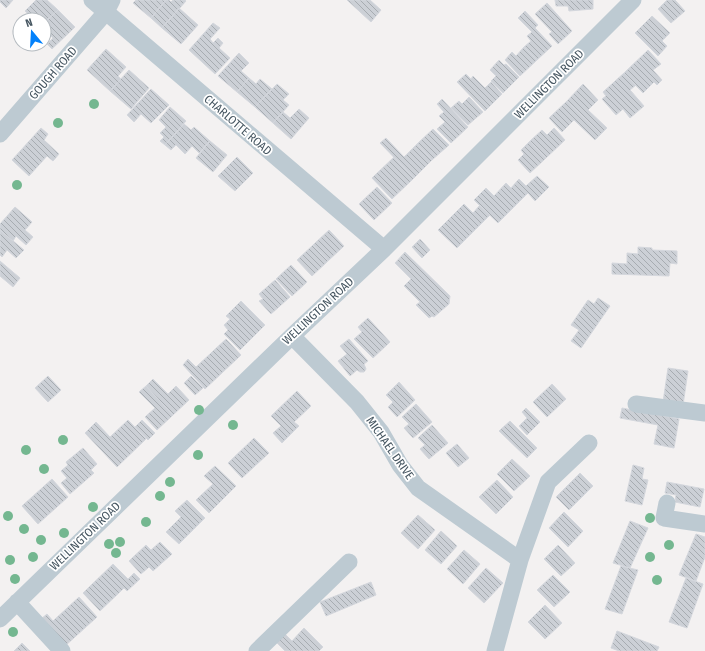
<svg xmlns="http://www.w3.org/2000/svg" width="705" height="651" viewBox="0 0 705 651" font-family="'Fira Sans Condensed',sans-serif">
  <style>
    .building { fill: url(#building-back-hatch); stroke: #d4d7dd }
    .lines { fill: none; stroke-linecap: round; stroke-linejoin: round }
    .minor { stroke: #bdcad2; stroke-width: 17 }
    .tree { fill: #74b790 }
    .labels { text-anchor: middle; stroke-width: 3.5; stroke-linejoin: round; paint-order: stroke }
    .street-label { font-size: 12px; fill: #465661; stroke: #fff }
  </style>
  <defs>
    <pattern id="building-back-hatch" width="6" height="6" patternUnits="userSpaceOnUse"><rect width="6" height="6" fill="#ccd0d6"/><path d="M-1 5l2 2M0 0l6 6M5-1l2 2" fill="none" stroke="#a7acb1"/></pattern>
  </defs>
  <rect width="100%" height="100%" fill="#f3f1f1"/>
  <!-- building -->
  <path class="building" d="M0 0H13L6 8 0 2Z
    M36 0H47L58 10 44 23V20H35L25 11Z
    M136 0H166L151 18 133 3Z
    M166 0H169L171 2 173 0H185L186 1 162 28 151 18Z
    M347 0H370L381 10 371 22Z
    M555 0H593V9L569 11 568 6H556Z
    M667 0H675L685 11 671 23 658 9Z
    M547 3 572 31 558 44 549 34 552 32 535 14Z
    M179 8 198 25 181 44 162 28Z
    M58 10 75 27 52 49 47 44 53 38 44 29V23Z
    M525 11 538 25 535 28 552 46 537 60 524 47 531 41 527 36 532 32 518 18Z
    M652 16 670 33 662 41 667 46 658 56 635 33Z
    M213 23 220 28 210 39 213 43 218 38 223 43 219 48 230 58 215 74 189 50Z
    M524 47 537 60 520 76 505 60 512 52 516 56Z
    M106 49 126 67 118 76 121 79 110 91 87 70Z
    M648 50 661 64 653 70 662 80 657 85 654 82 643 93 624 73Z
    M239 53 249 63 241 71 249 78 237 92 218 76Z
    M499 60 504 65 506 64 519 77 503 93 491 81 496 76 490 70Z
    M129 70 149 88 131 109 110 91Z
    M624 73 636 85 630 90 644 106 630 118 623 109 616 115 602 99 606 96 603 92Z
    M466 74 471 79 473 76 485 88 491 82 502 94 485 111 457 82Z
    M249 78 256 84 260 79 272 89 255 107 237 92Z
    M277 84 289 94 283 100 289 105 273 123 255 107Z
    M583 84 598 100 588 110 607 128 601 134 567 101Z
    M151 89 169 105 151 123 141 114 134 122 127 115Z
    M469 97 483 112 468 125 451 108 459 101 462 104Z
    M442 99 468 127 451 143 437 129 445 122 439 116 444 112 437 104Z
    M567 101 601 134 595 140 574 120 562 132 549 118Z
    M170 107 186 121 165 145 160 141 164 137 160 133 166 127 159 120Z
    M299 109 309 118 291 139 273 123 283 112 290 118Z
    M184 124 191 130 194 127 210 141 199 153 192 146 185 154 176 145 171 150 165 145Z
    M41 128 48 134 44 140 59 154 53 161 47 156 29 176 12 160Z
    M554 128 565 140 546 158 530 141 542 130 547 135Z
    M433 129 449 145 432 160 417 144Z
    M386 138 404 157 417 144 432 160 414 178 380 143Z
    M210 141 227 155 213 172 196 158Z
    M530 141 546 158 530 173 518 160 524 154 521 150Z
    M237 157 253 173 235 191 218 176Z
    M394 157 414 178 392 199 372 178Z
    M537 176 549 187 535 201 528 193 498 223 474 200 486 188 494 196 506 183 511 188 519 179 526 186Z
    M377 187 392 203 374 220 359 204Z
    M464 204 473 213 480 205 490 215 457 248 438 230Z
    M15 207 32 222 25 230 33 237 26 245 16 236 13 241 0 230V224Z
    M0 230 24 250 16 258 7 250 2 257 0 255Z
    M329 230 344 246 328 261 313 245Z
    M420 239 430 250 422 258 412 247Z
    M313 245 328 261 312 276 297 260Z
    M638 247 652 248V250L677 251V264L670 263 669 276 612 274V263L627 264V253L638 254Z
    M405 252 450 296 449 304 434 317 432 316 429 318 416 305 420 302 404 286 411 279 395 263Z
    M0 261 20 278 13 287 0 276Z
    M291 265 307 282 292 296 276 279Z
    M275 280 290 297 271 314 259 301 263 299 259 294Z
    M598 298 610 306 581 348 571 341 579 330 571 325 588 300 594 304Z
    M241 301 265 325 240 350 224 334 228 330 224 325 230 319 226 316Z
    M368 318 390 342 373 358 354 339 362 332 358 327Z
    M226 339 241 355 205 389 183 365 188 359 196 367Z
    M349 339 368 361 364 364 366 369 364 372H360L357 370 350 376 338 361 347 354 340 346Z
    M668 368 688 371 683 405 663 402Z
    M48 376 61 390 48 402 35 388Z
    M191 376 203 388 195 395 184 383Z
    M153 379 168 394 176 386 189 400 173 415 146 386Z
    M399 382 415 400 397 417 388 407 393 402 386 395Z
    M552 384 566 399 547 417 533 402Z
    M146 386 173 415 157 430 145 417 155 408 139 392Z
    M297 391 311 406 294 422 299 426 282 443 273 433 281 426 271 416Z
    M416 404 432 422 413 438 404 428 409 424 402 417Z
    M526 408 540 422 527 435 519 426 527 418 522 412Z
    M622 408 679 419 674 448 654 444 658 425 620 418Z
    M128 420 146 439 117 467 85 433 96 422 110 437Z
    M142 420 155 433 148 440 135 427Z
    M510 421 537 448 527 458 499 431Z
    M432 425 448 443 429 459 420 449 425 445 418 438Z
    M254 438 269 453 242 478 228 463Z
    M457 444 469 458 458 467 446 453Z
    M83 448 97 464 91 470 94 473 70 494 61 483 67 478 61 471 68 465 66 462Z
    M512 459 530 476 514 491 497 474Z
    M633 465 644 468 642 479 648 480 642 505 625 501Z
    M215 466 236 486 209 513 196 500 213 484 204 476Z
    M580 473 593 486 569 510 556 497Z
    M52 479 68 497 38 524 22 506Z
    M497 480 513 497 496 514 479 497Z
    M667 482 704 489 700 507 675 502 676 495 665 493Z
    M187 500 205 518 179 544 166 532 181 517 175 511Z
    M564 512 583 531 568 547 549 528Z
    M418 515 435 530 418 549 401 533Z
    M630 521 648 528 630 568 613 563Z
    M441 531 457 546 441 564 425 550Z
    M696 534 705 537V557L696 581 679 575Z
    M160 542 172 554 153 571 149 567 141 574 129 561 146 545 151 550Z
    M558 545 575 563 561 576 544 559Z
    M464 550 480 564 463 584 447 569Z
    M113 564 128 579 134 573 140 579 127 591 124 588 100 611 83 593Z
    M621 566 638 570 622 614 605 609Z
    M486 568 503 583 484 603 468 588Z
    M553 575 570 592 554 607 537 590Z
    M686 578 703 584 687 628 669 622Z
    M371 582 376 595 326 616 320 602Z
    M79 597 97 617 65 646 41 619 47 614 53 621Z
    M545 605 562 623 545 639 528 622Z
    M304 628 323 647 319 651H285L273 639 281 630 292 641Z
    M617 631 659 647 657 651H619L611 648Z
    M22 643 30 651H14Z"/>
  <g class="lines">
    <!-- minor -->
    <path class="minor" d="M92 0 384 249
      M0 134 106 12 112 0
      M292 336 357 402 381 432 400 465 418 488 520 560 495 651
      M636 404 705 413
      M667 503 664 518 705 524
      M520 560 548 482 589 443
      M17 602 62 651
      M0 619 292 336 384 249 633 0
      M257 651 349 562"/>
  </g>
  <!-- trees -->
  <g class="tree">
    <circle cx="94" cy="104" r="5"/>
    <circle cx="58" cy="123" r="5"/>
    <circle cx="17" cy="185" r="5"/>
    <circle cx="199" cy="410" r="5"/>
    <circle cx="233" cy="425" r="5"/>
    <circle cx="63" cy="440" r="5"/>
    <circle cx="26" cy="450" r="5"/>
    <circle cx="198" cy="455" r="5"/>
    <circle cx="44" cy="469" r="5"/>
    <circle cx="170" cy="482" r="5"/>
    <circle cx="160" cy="496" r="5"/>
    <circle cx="93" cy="507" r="5"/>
    <circle cx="8" cy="516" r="5"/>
    <circle cx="650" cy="518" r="5"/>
    <circle cx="146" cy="522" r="5"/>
    <circle cx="24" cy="529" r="5"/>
    <circle cx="64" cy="533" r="5"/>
    <circle cx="41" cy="540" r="5"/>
    <circle cx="120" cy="542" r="5"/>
    <circle cx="109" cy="544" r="5"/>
    <circle cx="669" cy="545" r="5"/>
    <circle cx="116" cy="553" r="5"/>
    <circle cx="33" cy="557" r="5"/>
    <circle cx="650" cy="557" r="5"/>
    <circle cx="10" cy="560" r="5"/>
    <circle cx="15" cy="579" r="5"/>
    <circle cx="657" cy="580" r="5"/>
    <circle cx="13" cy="632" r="5"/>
  </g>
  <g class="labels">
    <!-- street labels -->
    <g class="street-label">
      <text transform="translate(53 73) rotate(-49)" y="4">GOUGH ROAD</text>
      <text transform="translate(549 84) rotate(-45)" y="4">WELLINGTON ROAD</text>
      <text transform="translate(238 125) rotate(41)" y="4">CHARLOTTE ROAD</text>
      <text transform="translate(318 311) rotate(-43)" y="4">WELLINGTON ROAD</text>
      <text transform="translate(390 448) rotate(55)" y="4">MICHAEL DRIVE</text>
      <text transform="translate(85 536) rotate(-44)" y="4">WELLINGTON ROAD</text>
    </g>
  </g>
  <!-- north arrow -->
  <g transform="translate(32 32) rotate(342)"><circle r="19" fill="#ffffff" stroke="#b5bbc0"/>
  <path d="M0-3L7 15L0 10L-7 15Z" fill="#0381fb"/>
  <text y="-6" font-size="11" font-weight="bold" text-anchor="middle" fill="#465661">N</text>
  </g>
</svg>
